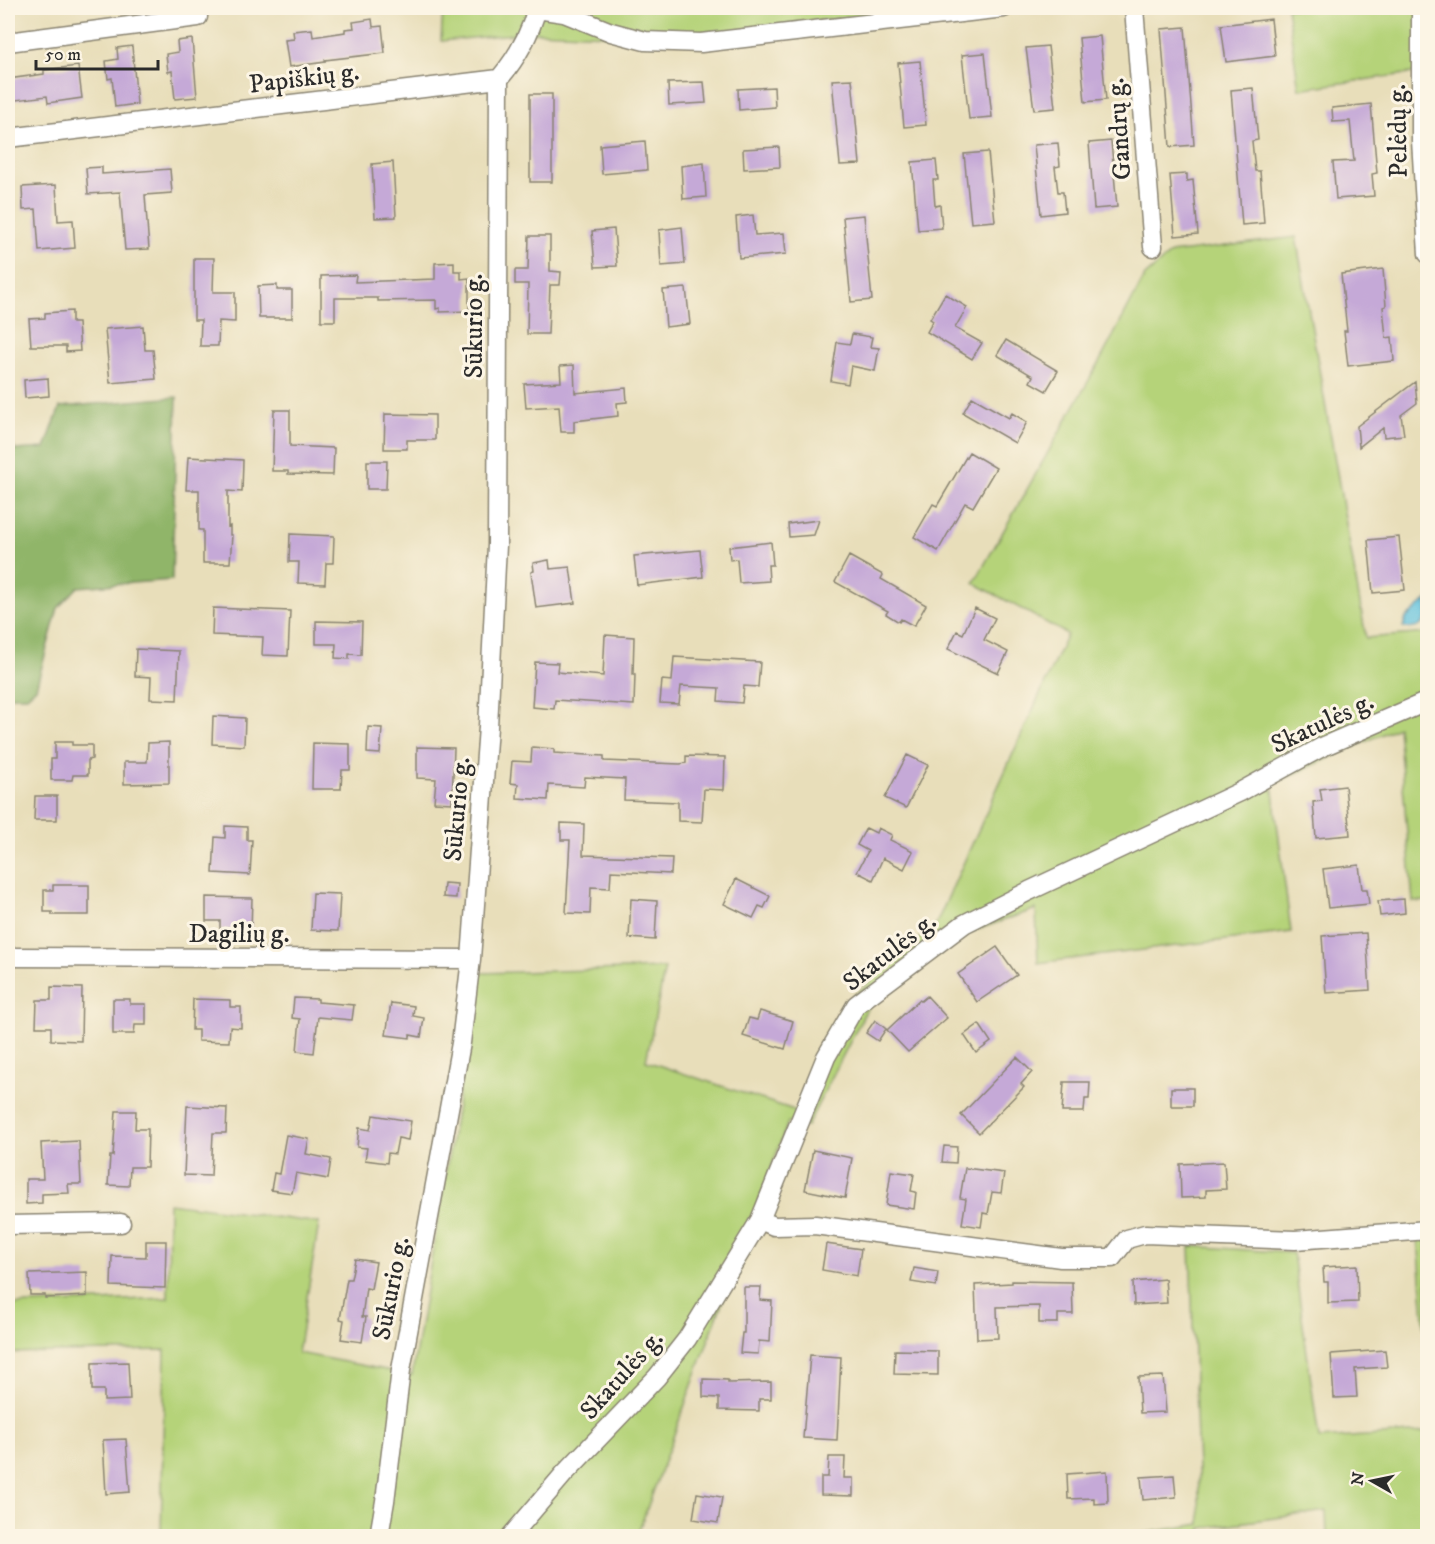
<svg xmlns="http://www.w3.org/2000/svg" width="1435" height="1544" viewBox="0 0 1435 1544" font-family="'IM FELL DW Pica',serif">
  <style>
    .green { fill: #b5d379; stroke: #707f52; stroke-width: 1.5 }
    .forest { fill: #90b569; stroke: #5e704a; stroke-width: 1.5 }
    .water { fill: #5fc1de; stroke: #457684; stroke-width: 1.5 }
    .building { fill: #c5a9d7 }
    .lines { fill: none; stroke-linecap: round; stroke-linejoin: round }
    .minor-casing { stroke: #8a8472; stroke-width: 21 }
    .minor { stroke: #fff; stroke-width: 18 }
    .labels { text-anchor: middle; stroke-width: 6; stroke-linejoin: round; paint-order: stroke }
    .street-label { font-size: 26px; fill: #2b2b2b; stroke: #fcf5e5 }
  </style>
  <rect width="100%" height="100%" fill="#fcf5e5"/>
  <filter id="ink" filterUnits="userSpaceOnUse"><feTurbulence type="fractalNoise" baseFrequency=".0167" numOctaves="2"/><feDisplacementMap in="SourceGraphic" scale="12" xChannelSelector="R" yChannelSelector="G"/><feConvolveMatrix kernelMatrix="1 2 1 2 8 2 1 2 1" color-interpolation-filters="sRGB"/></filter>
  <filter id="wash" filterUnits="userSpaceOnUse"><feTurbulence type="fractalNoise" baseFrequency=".008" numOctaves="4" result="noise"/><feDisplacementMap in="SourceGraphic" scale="24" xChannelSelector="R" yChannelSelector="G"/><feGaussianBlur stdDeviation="1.35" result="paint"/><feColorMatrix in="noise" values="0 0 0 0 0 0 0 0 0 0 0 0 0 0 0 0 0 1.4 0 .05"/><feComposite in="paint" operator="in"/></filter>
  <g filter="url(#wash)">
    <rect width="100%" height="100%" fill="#e8deba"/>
    <!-- green -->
    <path class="green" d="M443 8H928L681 38 536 32 441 41Z
      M1287 8H1427V71L1299 89Z
      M1296 237 1366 638 1427 633V901L1413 902 1398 727 1272 784 1291 932 1038 963 1036 909 967 933 871 1001 807 1126 788 1122 637 1536H161L165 1350 8 1353V1305L168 1298 169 1203 319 1223 298 1353 412 1375 479 973 665 968 646 1061 797 1111 848 1001 936 924 1067 634 974 583 1102 357 1145 276 1171 253Z
      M1418 1237 1427 1238V1362Z
      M1190 1246 1293 1253 1319 1439 1427 1432 1428 1515H1424L1425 1536H1327L1326 1511 1202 1528 1201 1536H1053L1138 1534 1200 1524Z"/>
    <!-- forest -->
    <path class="forest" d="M177 397 172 580 78 587 58 608 36 688 27 696H8V430L15 450 45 448 60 407Z"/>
    <!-- water -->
    <path class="water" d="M1427 600C1428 617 1425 633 1403 627L1406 618Z"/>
    <g id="blocks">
      <!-- building -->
      <path class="building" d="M372 19 373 27 382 26 385 53 325 60V62L289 67 285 40 294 39 293 31 312 29 313 37 345 32V29L354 28 353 22Z
        M1271 19 1275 56 1226 62 1221 25Z
        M1185 27 1194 145 1170 147 1161 29Z
        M1100 36 1106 100 1085 102 1079 38Z
        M192 39 197 97 175 99 172 71 168 72 166 54 178 52 177 41Z
        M132 46 137 104 115 107 112 78 108 79 106 61 118 59 117 48Z
        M1048 46 1055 108 1034 110 1026 48Z
        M985 53 992 117 969 119 962 55Z
        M920 61 926 125 904 127 898 63Z
        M78 66 82 98 48 103 47 96 8 101V79L44 74V70Z
        M852 79 860 164 840 165 832 80Z
        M704 82 706 103 669 105 668 83Z
        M774 87 775 107 739 110 738 89Z
        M1253 88 1258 140 1252 141 1255 171H1260L1264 223 1242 225 1231 90Z
        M530 94H552V182H530Z
        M1371 104 1377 173 1372 174 1374 196 1336 199 1333 162 1354 161 1350 121 1333 122 1332 108Z
        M645 141 647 170 602 174 600 145Z
        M1111 141 1117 207 1094 209 1089 143Z
        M1058 143 1060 166 1055 167 1058 192H1063L1065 212 1041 215 1034 145Z
        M779 147 780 167 744 169 743 149Z
        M988 152 995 221 971 223 964 154Z
        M936 160 938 180H933L935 206 940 205 942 228 918 230 912 162Z
        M393 162 396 217 375 218 372 164Z
        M704 163 706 197 683 199 681 166Z
        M102 167V174L170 169 172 193 145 195 149 249 125 250 120 192 88 194 86 168Z
        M1187 174V181L1193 180 1198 234 1175 236 1170 175Z
        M56 185 58 221 73 220 75 248 39 251 36 209 23 210 22 187Z
        M753 215 755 235 784 233 786 254 739 258 736 217Z
        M864 215 872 300 851 302 843 217Z
        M682 227 685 264 661 266 659 230Z
        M614 229 617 266 595 267 592 231Z
        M529 236H550V271L561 272 560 285H550L548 334H527L528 284H515V270H528Z
        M194 258H214L213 292H235V322L219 321 218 346H200L201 320H194Z
        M454 262V271H461V279L469 278V311L440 312V308L436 309V300L378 301V298H335V321H321V276L356 275 355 282 435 279V263Z
        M1383 269 1386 306 1383 307 1386 338 1392 337 1394 361 1348 366 1344 331H1347L1341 274Z
        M277 285V290H292V318H259L258 286Z
        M686 288 690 324 666 327 663 290Z
        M945 294 967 307 955 328 982 343 972 359 927 332 933 321 930 319Z
        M72 311V323H78L80 351 66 352V346H31L29 319 45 318V313Z
        M143 326 145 350H153L156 379 110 383 105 329Z
        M852 334 872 337 870 347 879 348 875 371 851 366 848 384 831 381 837 342 850 344Z
        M1006 340 1058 371 1046 391 1030 382 1033 376 997 355Z
        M574 365 575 393 626 388 627 402 617 403 618 416 574 421V432H561L559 406 526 408 524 384 561 382 560 366Z
        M48 378 49 396 25 398 24 380Z
        M1415 382 1417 403 1401 415 1404 435 1384 437 1383 428 1359 447 1357 426Z
        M972 397 1009 418 1012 413 1027 422 1015 443 963 413Z
        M274 410H290V446L334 448 333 475 288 474V471H272Z
        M385 414 435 415V440H407V449H384Z
        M969 452 996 468 973 507 965 503 938 551 914 537 933 504 937 506Z
        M188 457 243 460 242 492 228 491V527L230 526V535H232L230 563H203V530H199V490H186Z
        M367 461H387L386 489H367Z
        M819 520 814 535 789 537 788 524Z
        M290 534 334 536 333 563H326L325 584 298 583 299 562H289Z
        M1399 537 1405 590 1373 593 1368 540Z
        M771 542 773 565H768L769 581 739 583 737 559 730 560 729 547Z
        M700 550 703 577 637 585 634 556Z
        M849 556 883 575 881 579 926 605 914 626 901 619 899 622 886 614 888 611 835 582Z
        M549 560 550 569 570 567 575 603 536 608 531 572 534 571 533 563Z
        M213 608 290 611 288 656 262 655 263 637 212 635Z
        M975 608 995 618 984 640 1008 652 998 673 948 649 957 631 963 634Z
        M316 621 362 622 361 655 349 654V659L335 658 336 644H316Z
        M605 635 634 637 633 674H635L634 705 555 700 554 709 532 707 535 662 558 663 557 672 603 676Z
        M136 649 179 651 177 700 150 699 151 677 135 676Z
        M674 657 760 662 758 687 744 686 742 703 718 701 719 688 681 686 679 704 660 703 662 680 672 681Z
        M213 716 245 718 244 746 212 744Z
        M368 727 382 728 380 754 367 753Z
        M55 742H72V745H92V759L88 760V775H73L72 780H51V759H55Z
        M169 742V783L124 784V762H147L148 743Z
        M313 743 350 744V770H342L341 789H312Z
        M417 747 454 748 452 803 434 802 436 779 417 778Z
        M532 747 554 749V753L604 756V761L680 764 686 763V756L725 757 724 790 704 789 702 822 678 821V802L624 800 625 779 585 777 584 787 549 785 548 800 517 798 518 784 510 783 512 761 531 762Z
        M907 755 928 765 906 808 885 798Z
        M1345 786 1350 835 1316 838 1313 802 1322 801 1320 789Z
        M35 796H57V820H34Z
        M561 823 584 824 583 855 672 858 671 874 611 871 610 888 591 887 590 914 566 913 570 840H561Z
        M225 826 247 827V840H252L250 875 213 873 215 837 225 838Z
        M866 828 876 833 878 828 892 835 890 840 913 851 904 869 883 858 873 880 857 872 868 851 857 845Z
        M1359 865 1362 889H1367L1369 904 1328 908 1323 869Z
        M736 879 770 896 764 908 759 906 753 918 724 904Z
        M444 883 457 884 456 898 443 897Z
        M53 885H89V915H52V912H44V890H53Z
        M313 893 340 894 338 931 311 930Z
        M206 897 252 898 251 930 220 929V921H206Z
        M631 899 657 901 655 940 629 938Z
        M1404 899 1405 913 1380 916 1378 901Z
        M1366 933 1370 990 1326 993 1322 936Z
        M997 947 1017 975 977 1002 958 974Z
        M51 987 82 988 81 1041 51 1040V1027H36L37 1000H51Z
        M927 996 947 1018 908 1052 887 1030 919 1000 921 1001Z
        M294 998 318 999V1002L354 1005 352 1020 318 1017 314 1053 297 1051 300 1019 292 1018Z
        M113 999H130V1004H146V1025H135L134 1034H113Z
        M193 999 230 1000V1007H241V1028L230 1027 229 1042 198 1041V1030H192Z
        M391 1003 414 1006 413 1016 424 1018 421 1037 410 1035V1038L386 1035Z
        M760 1011 793 1021 785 1049 743 1036 749 1018 757 1020Z
        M875 1020 886 1029 878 1041 866 1033Z
        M979 1024 991 1042 976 1053 964 1035Z
        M1017 1057 1032 1072 1021 1084 1024 1087 979 1133 961 1115Z
        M1064 1082H1090L1089 1099H1085L1084 1112H1062Z
        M1171 1088H1193V1106H1171Z
        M187 1106 227 1108 226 1133H213L211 1176 184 1175Z
        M116 1111H136L135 1129H148L147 1167H130L129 1186 108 1185 110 1156H113Z
        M373 1115 411 1121 408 1140 398 1138 395 1154 388 1153 387 1163 365 1160 367 1148 357 1147 359 1128 370 1130Z
        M286 1135 309 1139 306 1154 331 1159 328 1179 296 1173 292 1193 271 1190 274 1173 279 1174Z
        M79 1141 81 1184H68L69 1193 42 1194V1203L26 1204V1179H43L41 1143Z
        M944 1146 957 1147 956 1163 942 1162Z
        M813 1150 852 1158 845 1198 805 1190Z
        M1224 1162 1226 1189 1206 1190V1197L1181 1198 1180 1164Z
        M965 1168 1004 1173 1001 1193 992 1192 988 1214 983 1213 981 1227 962 1224 966 1199 960 1198Z
        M891 1171 914 1174 911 1191 916 1192 914 1209 886 1205Z
        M146 1241H166L165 1288 111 1286 112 1256 146 1257Z
        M826 1244 861 1249 857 1276 822 1270Z
        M355 1259 376 1262 371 1289 366 1288 362 1317H366L362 1342 341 1339 344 1320 340 1319 347 1279H351Z
        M1357 1265 1358 1302 1328 1303V1282H1324L1323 1267Z
        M914 1268 938 1272 936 1286 911 1282Z
        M87 1272V1296L45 1298V1295H30L29 1274Z
        M1165 1279 1167 1303 1134 1305 1133 1282Z
        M1012 1281 1072 1282 1073 1314H1058V1323H1039V1306L997 1307 998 1338 977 1339 975 1285 1012 1283Z
        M744 1287H761L760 1300 772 1301 770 1342 759 1341 758 1354 740 1353 742 1333H744Z
        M895 1350 938 1351V1375L894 1374Z
        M1385 1350 1387 1367 1355 1369 1357 1397 1334 1398 1331 1354Z
        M810 1355 841 1357 837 1440 803 1438Z
        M128 1362 130 1400 104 1401V1390H92V1363Z
        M1163 1376 1166 1412 1140 1413 1138 1377Z
        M703 1379 728 1380V1383L771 1382V1399H759V1411L719 1410V1398L703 1397Z
        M126 1439 130 1492 106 1494 103 1440Z
        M829 1457H845L844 1478H853V1496L821 1495V1477H828Z
        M1107 1471 1108 1503 1094 1504V1498L1068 1499 1067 1474Z
        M1174 1475 1176 1497 1143 1500 1141 1477Z
        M697 1493 722 1497 718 1523 693 1519Z"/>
    </g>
  </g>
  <g filter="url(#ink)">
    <use href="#blocks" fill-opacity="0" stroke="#8a8472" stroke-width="1.5"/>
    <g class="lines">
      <!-- minor casing -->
      <g class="minor-casing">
        <path id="minor" d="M1134 8 1153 247
          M1421 8V140L1428 254
          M537 9 564 13 611 32 645 41 701 43 1004 8
          M8 42 198 17 197 8
          M499 79C517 58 530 34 537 8
          M8 138 499 79
          M8 957 471 959
          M760 1220 774 1226 815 1225 1061 1258H1112L1127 1239 1145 1234 1295 1240 1428 1230
          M8 1225 121 1223
          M379 1536 385 1501 401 1370 461 1043 471 959 488 727 497 545 499 79
          M511 1536 564 1474 657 1377 687 1339 760 1220 826 1057 856 1005 964 924 1029 891 1240 792 1322 747 1428 701"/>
      </g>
      <!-- minor -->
      <use href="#minor" class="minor"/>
    </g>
  </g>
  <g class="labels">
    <!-- street labels -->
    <g class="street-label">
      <text transform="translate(304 77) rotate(-7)" y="9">Papiškių g.</text>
      <text transform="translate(1118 129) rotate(-94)" y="9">Gandrų g.</text>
      <text transform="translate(1397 131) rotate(-91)" y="9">Pelėdų g.</text>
      <text transform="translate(473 326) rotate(-90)" y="9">Sūkurio g.</text>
      <text transform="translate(1322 722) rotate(-25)" y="9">Skatulės g.</text>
      <text transform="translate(456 809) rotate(-85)" y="9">Sūkurio g.</text>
      <text x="239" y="942">Dagilių g.</text>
      <text transform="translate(889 951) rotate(-38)" y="9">Skatulės g.</text>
      <text transform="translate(390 1288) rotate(-79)" y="9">Sūkurio g.</text>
      <text transform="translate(621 1374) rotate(-48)" y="9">Skatulės g.</text>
    </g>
  </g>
  <!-- margin -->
  <rect width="1435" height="1544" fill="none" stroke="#fcf5e5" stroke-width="30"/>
  <!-- north arrow -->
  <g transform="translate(1372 1481) rotate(279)" stroke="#fcf5e5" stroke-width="4.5" paint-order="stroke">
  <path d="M0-4.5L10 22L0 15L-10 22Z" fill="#2b2b2b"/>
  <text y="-9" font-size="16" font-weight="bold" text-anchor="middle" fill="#2b2b2b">N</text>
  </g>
  <!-- scale -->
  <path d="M36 60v9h122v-9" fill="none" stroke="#2b2b2b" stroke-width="3"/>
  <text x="45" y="60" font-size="18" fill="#2b2b2b" stroke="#fcf5e5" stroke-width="4.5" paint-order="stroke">50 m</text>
</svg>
